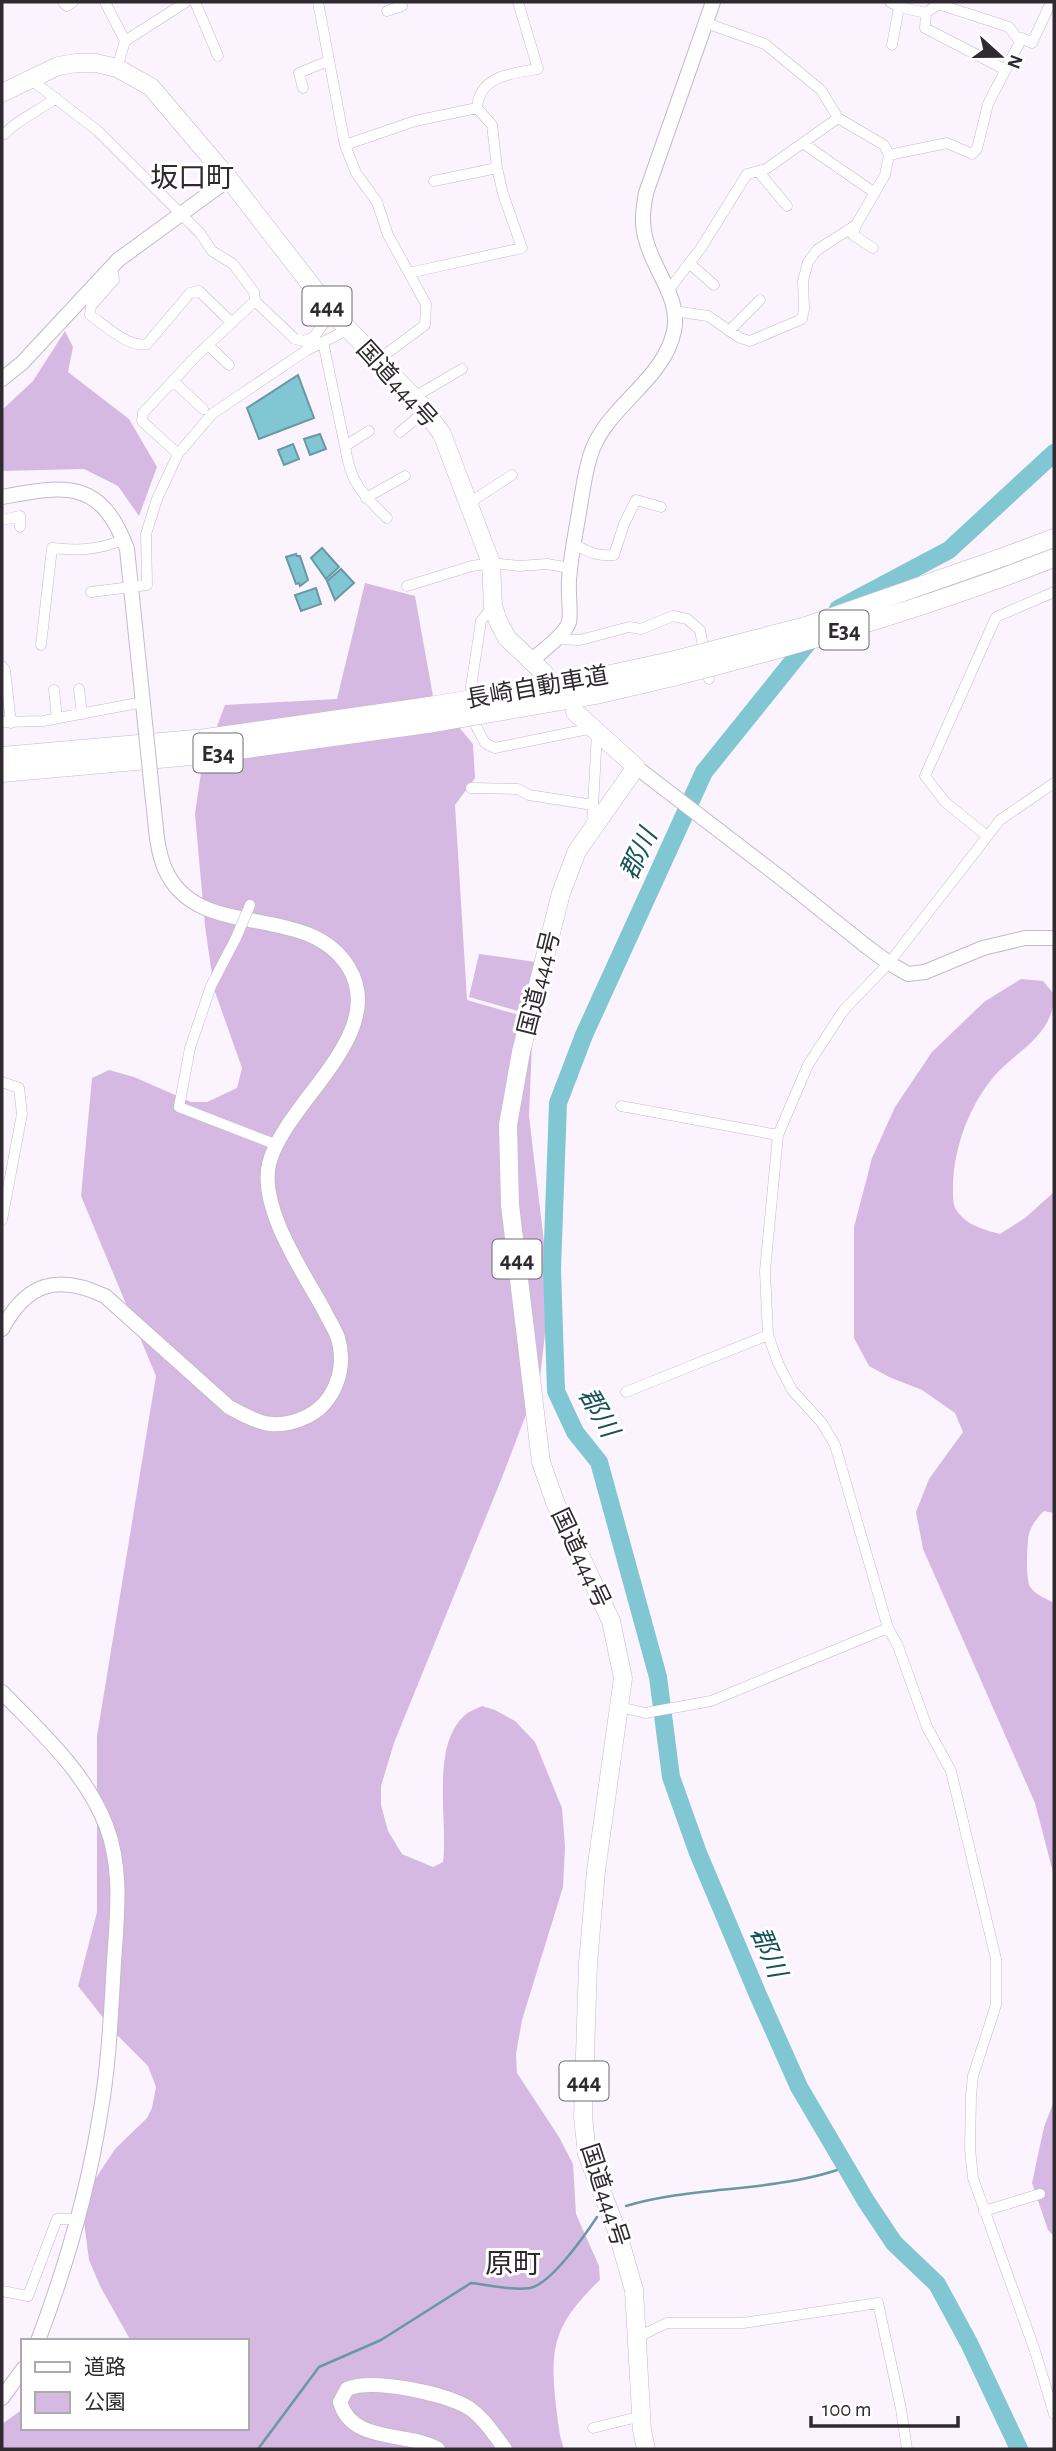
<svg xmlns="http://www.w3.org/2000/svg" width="1056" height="2451" viewBox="0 0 1056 2451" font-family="'Alegreya Sans','Noto Sans JP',sans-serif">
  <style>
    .green { fill: #d6b9e3 }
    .water { fill: #81c7d3; stroke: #6898a2; stroke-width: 2 }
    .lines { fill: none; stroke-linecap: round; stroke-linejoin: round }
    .stream { stroke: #6898a2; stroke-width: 2.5 }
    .river { stroke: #81c7d3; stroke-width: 18 }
    .street-casing { stroke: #c4b9c8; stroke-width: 11 }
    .secondary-casing { stroke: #c4b9c8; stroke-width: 16 }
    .highway-casing { stroke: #c4b9c8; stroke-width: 19 }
    .street { stroke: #fff; stroke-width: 10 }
    .secondary { stroke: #fff; stroke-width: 14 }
    .highway { stroke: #fff; stroke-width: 18 }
    .street-bridge-casing { stroke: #c4b9c8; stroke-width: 11; stroke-linecap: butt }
    .secondary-bridge-casing { stroke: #c4b9c8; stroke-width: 16; stroke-linecap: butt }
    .highway-bridge-casing { stroke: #c4b9c8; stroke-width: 19; stroke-linecap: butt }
    .street-bridge { stroke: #fff; stroke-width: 10 }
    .secondary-bridge { stroke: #fff; stroke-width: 14 }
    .highway-bridge { stroke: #fff; stroke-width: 18 }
    .labels { text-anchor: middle; stroke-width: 6; stroke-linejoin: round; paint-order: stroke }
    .shield { fill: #fff; stroke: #6d6a6e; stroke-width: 2 }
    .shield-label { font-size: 23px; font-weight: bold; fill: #2e2a30 }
    .street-label { font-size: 24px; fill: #2e2a30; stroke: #fff }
    .water-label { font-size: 26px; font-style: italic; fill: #15525a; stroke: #fff }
    .quarter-label { font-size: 28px; fill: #2e2a30; stroke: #fff }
  </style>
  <rect width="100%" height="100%" fill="#fbf4fe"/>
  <!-- green -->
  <path class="green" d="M65 331 73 347 68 372 129 419 157 467 139 516 118 486 84 469 2 471V410L33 381Z
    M365 583 415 596 433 696 473 744 475 778 455 805 467 1000 533 1019 529 1116 546 1259V1325L540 1378 501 1480 394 1743 381 1786V1805L388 1831 402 1854 433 1867 443 1862C448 1821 431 1748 463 1717 467 1712 476 1709 482 1706L495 1710 515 1721 535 1742 562 1808 565 1847 563 1887 522 2020 516 2054 517 2073 559 2137 573 2164 576 2214 599 2266 600 2280C555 2323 549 2346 556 2406 558 2420 559 2436 564 2449H2V2424L23 2409V2428H247V2341H131L100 2286 89 2260 84 2222 90 2187 115 2149 147 2118 152 2108 156 2087 148 2066 116 2034 78 1986 97 1912V1736L156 1376 81 1196 92 1078 109 1070 134 1077 191 1102H207L237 1088 242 1068 214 989 205 926 195 814 202 766 225 705 337 699Z
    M479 954 536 962 521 1012 469 997Z
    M1021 979 1043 981 1054 994C1054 1034 1021 1048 997 1073 969 1104 952 1151 953 1192 953 1197 953 1203 955 1208 965 1225 982 1229 1000 1234L1025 1218 1054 1192V1513L1044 1511C1037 1518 1032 1524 1029 1534 1027 1543 1025 1582 1031 1588 1036 1595 1047 1599 1054 1603V1876L1035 1803 923 1549 916 1512 929 1479 963 1432 955 1413 922 1390 889 1377 869 1366 854 1338V1227L872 1158 895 1107 932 1052 984 1002Z
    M1054 2101V2236L1048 2230 1032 2183 1044 2127Z"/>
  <!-- water -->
  <path class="water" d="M298 375 314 418 259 439 247 408Z
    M320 434 326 449 310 455 304 439Z
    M293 444 299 459 284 465 278 450Z
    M322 548 339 567 326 579 311 558Z
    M296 554 297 556H300L308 580 300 586 299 583 296 584 286 557Z
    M341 569 354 583 335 600 327 581Z
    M316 588 321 604 301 611 295 595Z"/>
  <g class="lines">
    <!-- stream -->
    <path class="stream" d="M626 2206C697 2185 775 2193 846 2167
      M258 2449 319 2367 381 2340 471 2283C489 2285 512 2291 530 2288 551 2284 585 2235 597 2217"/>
    <!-- river -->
    <path class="river" d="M838 609 949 550 1054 453
      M814 635 704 772 584 1035 558 1103 552 1269 556 1391 575 1432 599 1462 658 1677 671 1777 698 1853 758 1995 799 2087 866 2201 894 2243 937 2284 969 2343 1019 2449"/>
    <!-- street casing -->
    <g class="street-casing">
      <path id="street" d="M63 2 67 6 73 2
        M105 2 125 41
        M195 2 218 56
        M318 2 345 145 356 173 377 202 388 235 426 304 425 325 379 359
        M890 2 899 7 926 13
        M387 11 402 6 400 2
        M892 45 899 7
        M117 68 125 41 186 2
        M1004 69 925 28 926 13 938 4 1009 27 1020 42
        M30 79 98 131 200 233 212 251 233 264 254 292 255 301 295 339 304 341 314 337 332 312
        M303 88 299 73 328 61
        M5 134C11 124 43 108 56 98
        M804 144 875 193
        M345 145 415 121 477 108
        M889 155 947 143 972 154 977 149 988 104 1022 38 1032 43 1051 2
        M758 171 787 206
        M434 181 497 168 492 125 477 108C479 76 512 73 538 69L518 2
        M856 225 853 235 873 248
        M689 263 714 285
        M112 266 114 280 91 306 90 315C105 325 128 348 147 344L190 293 199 291 232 323
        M409 273 522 248 503 194 497 168
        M668 291 701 248 747 174 766 169 838 118
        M674 311 708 316 740 338 750 341 802 319 804 309 803 281 808 262 817 250 856 225 885 175 889 155 884 145 838 118 821 90 765 44 706 23
        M729 331 760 300
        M323 342 345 446
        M208 345 229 365
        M173 381 203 409
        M414 397 462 369
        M369 431 345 446C350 482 361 493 387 518
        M400 432 425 411
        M178 454 142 421 143 413 196 356 255 301
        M366 498 405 476
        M469 503 512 475
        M2 520 20 516V527
        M573 544C587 551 598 557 614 555L624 524 636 500 661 507
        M407 586 472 566 491 563 519 566 547 564 570 568
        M91 592 147 585 146 534 157 499 178 454 212 414 307 350 347 330
        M493 606 481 621 471 687 476 726 485 743 495 748 593 728
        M555 639 580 640 629 627 641 629 673 616 687 619 700 630 709 679
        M41 645 52 548C78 551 100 550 124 539
        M2 666 5 670 11 723
        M79 689 82 714
        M54 690 57 718
        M2 722 43 721 143 702
        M1054 783 1000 820 889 963 843 1011 808 1065 778 1135 765 1271 768 1335 778 1363 792 1390 822 1423 835 1445 888 1628 898 1646 927 1727 951 1771 996 1959V2005L973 2076 971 2095 970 2149 973 2178 1035 2351 1054 2414
        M471 788 518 789 529 795 593 805
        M592 826 597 732
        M987 836 945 802 925 776 996 617 1054 592
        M236 938 211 986 190 1048 179 1107 277 1145
        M2 1082 19 1088 22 1114 2 1220
        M621 1106 778 1135
        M626 1392 768 1335
        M620 1707 645 1713 711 1701 888 1628
        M984 2211 1040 2194
        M2 2291 28 2296 57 2219H76
        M638 2337 667 2323H743L878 2303 901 2409 907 2449
        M593 2428 642 2416"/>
    </g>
    <!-- secondary casing -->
    <g class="secondary-casing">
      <path id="secondary" d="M2 379 22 363 118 260 229 179
        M2 497C66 485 101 479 127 549L144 713
        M532 660C542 651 565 635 569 622 571 615 568 590 569 580 571 553 577 527 581 500 584 483 586 465 593 448 611 404 664 379 674 331 681 298 653 270 646 240 641 224 643 209 646 193L713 2
        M636 767 781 878 866 946 889 963 908 974 925 972 983 948 1025 938H1054
        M2 1329C27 1282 58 1274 105 1296L229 1407C258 1423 276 1432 308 1416 335 1402 347 1368 338 1338 335 1329 328 1319 324 1310 303 1272 259 1208 269 1164 284 1103 389 1035 349 968 307 899 198 944 165 869 156 848 156 824 153 801
        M2 1692C42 1734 84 1770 106 1825 123 1869 117 1916 114 1962 111 2013 109 2065 100 2115 88 2191 65 2269 38 2341
        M2 2398 23 2369
        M438 2449C407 2431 352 2444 340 2402L347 2389C373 2378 444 2393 469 2408 484 2418 495 2436 505 2449"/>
    </g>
    <!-- highway casing -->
    <g class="highway-casing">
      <path id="highway" d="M2 93 58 66 76 63H96L117 68 151 87 229 179 332 312 419 403 442 434 491 563 493 606 498 621 507 638 546 675
        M1006 556 1054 538
        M1012 574 1054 558
        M478 698 592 678 675 660
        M575 712 636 767 577 851 561 893 521 1052 508 1125 510 1205 541 1462 555 1502 611 1621 623 1678 596 1871 588 1963 583 2117 587 2154 617 2231 634 2290 642 2430 646 2449
        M480 715 596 695 673 677
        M2 756 206 738 430 706
        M2 773 203 755 434 723"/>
    </g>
    <!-- street -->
    <use href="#street" class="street"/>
    <!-- secondary -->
    <use href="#secondary" class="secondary"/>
    <!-- highway -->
    <use href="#highway" class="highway"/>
    <!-- street-bridge casing -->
    <g class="street-bridge-casing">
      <path id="street-bridge" d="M236 938 250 905"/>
    </g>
    <!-- secondary-bridge casing -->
    <g class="secondary-bridge-casing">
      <path id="secondary-bridge" d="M144 713 153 801"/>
    </g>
    <!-- highway-bridge casing -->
    <g class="highway-bridge-casing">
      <path id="highway-bridge" d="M675 660 806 626 1006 556
        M673 677C788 648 901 615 1012 574
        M430 706 478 698
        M434 723 480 715"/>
    </g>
    <!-- street-bridge -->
    <use href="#street-bridge" class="street-bridge"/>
    <!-- secondary-bridge -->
    <use href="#secondary-bridge" class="secondary-bridge"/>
    <!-- highway-bridge -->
    <use href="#highway-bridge" class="highway-bridge"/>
  </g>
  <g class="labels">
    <!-- shield labels -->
    <g class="shield">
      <rect x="302.5" y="286.5" width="49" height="39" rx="5"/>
      <rect x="819.5" y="610.5" width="49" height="39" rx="5"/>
      <rect x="193.5" y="733.5" width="49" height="39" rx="5"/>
      <rect x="492.5" y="1239.5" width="49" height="39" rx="5"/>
      <rect x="559.5" y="2061.5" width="49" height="39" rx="5"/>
    </g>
    <g class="shield-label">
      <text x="327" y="314">444</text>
      <text x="844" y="638">E34</text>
      <text x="218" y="761">E34</text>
      <text x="517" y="1267">444</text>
      <text x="584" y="2089">444</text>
    </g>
    <!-- street labels -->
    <g class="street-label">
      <text transform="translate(397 384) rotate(48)" y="8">国道444号</text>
      <text transform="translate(537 687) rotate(-10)" y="8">長崎自動車道</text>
      <text transform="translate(539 983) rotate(-76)" y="8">国道444号</text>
      <text transform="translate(581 1558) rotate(65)" y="8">国道444号</text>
      <text transform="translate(605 2195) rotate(72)" y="8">国道444号</text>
    </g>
    <!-- water labels -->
    <g class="water-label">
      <text transform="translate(638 854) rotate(-65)" y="9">郡川</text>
      <text transform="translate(599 1412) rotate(60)" y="9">郡川</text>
      <text transform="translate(769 1952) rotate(67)" y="9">郡川</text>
    </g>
    <!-- quarter labels -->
    <g class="quarter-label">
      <text x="192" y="187">坂口町</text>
      <text x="513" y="2273">原町</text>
    </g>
  </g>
  <!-- border -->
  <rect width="1056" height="2451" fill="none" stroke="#2e2a30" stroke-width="7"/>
  <!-- legend -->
  <rect x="21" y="2339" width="228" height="91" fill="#ffffff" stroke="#abaaac" stroke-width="2"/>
  <rect x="35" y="2362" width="35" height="10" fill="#ffffff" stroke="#abaaac" stroke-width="2"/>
  <text x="84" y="2374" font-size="21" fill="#2e2a30">道路</text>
  <rect x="35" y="2392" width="35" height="21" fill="#d6b9e3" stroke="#abaaac" stroke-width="2"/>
  <text x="84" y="2409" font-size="21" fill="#2e2a30">公園</text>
  <!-- north arrow -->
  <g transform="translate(1000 56) rotate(111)" stroke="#ffffff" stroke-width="5" paint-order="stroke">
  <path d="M0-5L12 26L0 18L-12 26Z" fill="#2e2a30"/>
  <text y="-10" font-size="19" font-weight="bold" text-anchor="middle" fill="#2e2a30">N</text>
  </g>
  <!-- scale -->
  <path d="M811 2416v10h147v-10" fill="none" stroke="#2e2a30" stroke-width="3.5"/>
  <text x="822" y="2416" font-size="21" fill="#2e2a30" stroke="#ffffff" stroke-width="5" paint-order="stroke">100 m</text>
</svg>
